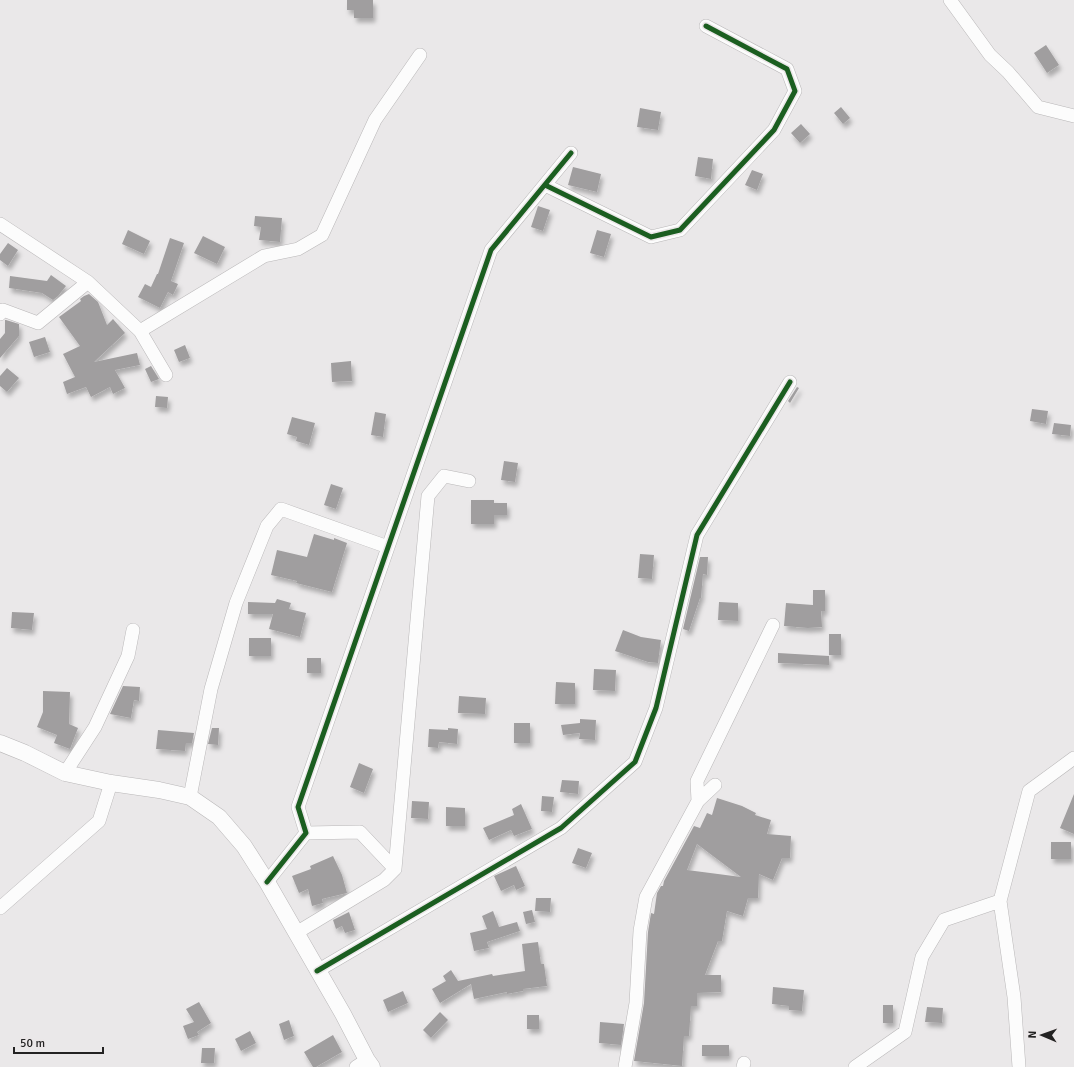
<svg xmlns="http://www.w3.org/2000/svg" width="1074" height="1067" viewBox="0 0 1074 1067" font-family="Signika,sans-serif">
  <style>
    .building { fill: #a09e9f; fill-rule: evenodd; filter: url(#shadow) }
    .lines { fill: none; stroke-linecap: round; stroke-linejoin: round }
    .minor-casing { stroke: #b9b7b8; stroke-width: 14 }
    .major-casing { stroke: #b9b7b8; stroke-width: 17 }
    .minor { stroke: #fcfcfc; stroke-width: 13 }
    .major { stroke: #fcfcfc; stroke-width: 16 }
    .cycleway-casing { stroke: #ebe7e8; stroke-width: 8 }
    .cycleway { stroke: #1b5e20; stroke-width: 5 }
  </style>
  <defs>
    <filter id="shadow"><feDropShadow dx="2.5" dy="4.5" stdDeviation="2" flood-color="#0004"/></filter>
  </defs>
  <rect width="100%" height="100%" fill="#eae8e9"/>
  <!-- building -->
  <path class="building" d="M347 0H373V18H354V10H347Z
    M1046 45 1059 65 1047 73 1034 53Z
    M841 107 850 118 843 124 834 113Z
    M640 108 661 112 658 130 637 127Z
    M801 124 810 134 800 143 791 133Z
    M698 157 713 159 711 179 695 176Z
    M573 167 601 174 597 192 568 185Z
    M752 170 763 174 757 190 745 185Z
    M538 206 550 210 543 231 531 227Z
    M255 216 282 218 280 242 259 240 261 227 254 226Z
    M128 230 150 241 144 254 122 244Z
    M597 230 611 234 604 257 590 253Z
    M203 236 225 247 217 264 194 253Z
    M170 238 184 243 171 281 178 284 173 295 168 292 160 308 138 297 145 284 151 287 157 274H158Z
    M8 243 18 250 8 266 0 260V254Z
    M51 275 66 286 58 296 53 300 42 293 9 288 10 276 47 281Z
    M89 294 98 302 107 325 113 319 125 333 94 362 137 353 140 365 115 370 125 388 113 394 110 387 91 397 86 387 67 394 63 382 75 377 63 354 80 346 59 317 81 301 80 299 84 296Z
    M5 320H6L19 324V336L0 358V339L5 333Z
    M45 337 50 352 34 357 29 342Z
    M185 345 190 358 179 362 174 350Z
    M351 361 352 381 332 382 331 363Z
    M151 366 159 379 151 382 145 369Z
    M7 368 19 378 7 392 0 386V376Z
    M797 387 799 388 790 403 788 401Z
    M156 396 168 397 167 408 155 407Z
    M1032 409 1048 411 1046 424 1030 421Z
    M375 412 386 414 383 437 371 435Z
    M292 417 315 423 309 445 296 441 297 437 287 434Z
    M1054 423 1071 425 1070 436 1052 434Z
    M504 461 518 463 515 482 501 480Z
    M331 484 343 488 336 509 324 505Z
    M471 500H494V503H507V515H494V524H471Z
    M314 534 334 540V538L347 543 332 592 296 583 297 581 271 575 277 550 307 557Z
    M640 554 654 555 652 579 638 578Z
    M700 557H708L707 575 703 574 701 598H700L689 631 683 629Z
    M813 590H825V611H821L822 627 808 628 784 626 786 603 813 605Z
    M277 599 291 603 289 609 306 613 300 637 269 629 273 614H248V602L275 603Z
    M719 602 738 603V621L718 620Z
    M12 612 34 613 32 630 11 628Z
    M623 630 641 637 661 640 658 663 648 662 615 651Z
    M829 634H841V655H829Z
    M249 638H271V656H249Z
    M778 653 829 656V665L778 663Z
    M307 658H321V673H307Z
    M594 669 616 670 615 691 593 690Z
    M556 682 575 683V704H555Z
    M123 686 140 687 139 701 134 700 131 718 110 714Z
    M43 691 70 692 69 724 78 728 70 749 54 743 57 735 37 727 43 712Z
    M459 696 486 698 485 714 458 713Z
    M580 719 596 720 595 740 579 739 580 733 563 735 561 725 580 723Z
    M514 723H530V743H514Z
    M212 728H219L218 745 208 744Z
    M448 728 458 729 457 744 439 742 438 748 428 747 429 729 448 730Z
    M158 730 194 733 192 743H186L185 751 156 749Z
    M359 763 373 769 364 793 350 787Z
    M562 780 579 781 578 794 560 792Z
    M1074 794V834L1060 828Z
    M542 796 554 797 552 812 541 811Z
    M717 798 742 806 756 813 755 815 771 820 767 834 791 836 790 858H782L773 880 759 874 758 898H748L743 916 727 911 722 941H718L705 975H721V992L697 993V1006H691L689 1036H684L682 1066 634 1061 644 1003 648 932 651 913 654 914 657 893 661 886H663L664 881 694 826 700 828 707 813 712 815ZM697 844 741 877 687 870Z
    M412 801 429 802 428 819 411 818Z
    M521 804 532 829 514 836 511 830 489 840 483 828 514 815 512 809Z
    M446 807 465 808V826H446Z
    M1051 842H1071V859H1051Z
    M578 848 592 853 586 868 572 863Z
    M333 856 342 875 347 893 322 899 323 903 312 906 308 889 299 893 292 876 311 869 310 866Z
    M516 866 525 886 516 890 514 885 501 891 494 876Z
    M536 898H551L550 912 535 911Z
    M532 910 535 922 526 924 523 912Z
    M493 911 499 927 517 922 520 931 487 942 489 948 474 951 470 933 487 929 482 916Z
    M349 912 355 930 345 933 342 926 336 929 333 920Z
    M538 942 541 964H544L547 986 523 989V991L507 994V992L474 999 471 984 440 1003 432 989 446 981 443 976 451 970 458 981 492 974 493 976 525 971 522 944Z
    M773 987 804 990 802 1011 789 1010V1006L772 1004Z
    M403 991 408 1003 388 1012 383 1000Z
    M199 1002 211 1023 197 1032 199 1035 188 1039 183 1026 194 1022 186 1009Z
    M883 1005H893V1023H883Z
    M927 1007 943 1008 942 1023 925 1022Z
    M440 1012 448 1020 431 1038 423 1030Z
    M527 1015H539V1029H527Z
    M289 1020 294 1036 284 1040 279 1024Z
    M600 1022 624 1024 621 1045 599 1043Z
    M250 1031 256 1043 241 1051 235 1039Z
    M333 1035 342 1052 316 1067H313L304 1052Z
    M702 1045H729V1056H702Z
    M202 1048H215L214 1063H201Z"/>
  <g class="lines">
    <!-- minor casing -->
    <g class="minor-casing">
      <path id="minor" d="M950 0 990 55 1008 72 1038 107 1074 116
        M545 185 651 237 680 230 774 130 795 91 787 69 706 26
        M0 224 88 282 140 331 166 375
        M0 314 3 310 38 323 88 282
        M140 331 264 256 298 249 322 235 375 120 420 55
        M65 773 95 727 128 656 133 630
        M190 797 211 689 236 603 267 526 281 509 388 547
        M698 801 715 785
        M306 833 360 832 395 869
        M267 882 306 833 298 807 491 250 571 153
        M1000 901 1029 791 1074 758
        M0 908 99 821 111 783
        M296 933 384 880 395 869 428 496 444 476 469 481
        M317 971 561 828 635 762 656 708 697 535 790 382
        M356 1067 367 1060
        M625 1067 636 1003 640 931 646 897 698 801 697 781 773 625
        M743 1067 744 1063
        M855 1067 905 1032 922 957 944 920 1000 901 1014 997 1019 1067"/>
    </g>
    <!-- major casing -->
    <g class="major-casing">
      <path id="major" d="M0 743 25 753 65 773 111 783 159 790 190 797 219 817 244 846 267 882 343 1014 367 1060 372 1067"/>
    </g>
    <!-- minor -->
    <use href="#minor" class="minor"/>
    <!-- major -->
    <use href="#major" class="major"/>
    <!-- cycleway casing -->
    <g class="cycleway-casing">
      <path id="cycleway" d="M545 185 651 237 680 230 774 130 795 91 787 69 706 26
        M267 882 306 833 298 807 491 250 571 153
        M317 971 561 828 635 762 656 708 697 535 790 382"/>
    </g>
    <!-- cycleway -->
    <use href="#cycleway" class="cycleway"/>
  </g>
  <!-- north arrow -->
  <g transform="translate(1042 1035) rotate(272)" stroke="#ebe7e8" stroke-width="3" paint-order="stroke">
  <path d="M0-3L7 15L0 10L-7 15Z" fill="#232222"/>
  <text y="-6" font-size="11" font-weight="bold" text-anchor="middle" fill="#232222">N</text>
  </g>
  <!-- scale -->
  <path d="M14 1047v6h89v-6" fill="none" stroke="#232222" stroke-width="2"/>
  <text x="20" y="1047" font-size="12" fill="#232222" stroke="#ebe7e8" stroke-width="3" paint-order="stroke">50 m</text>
</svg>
